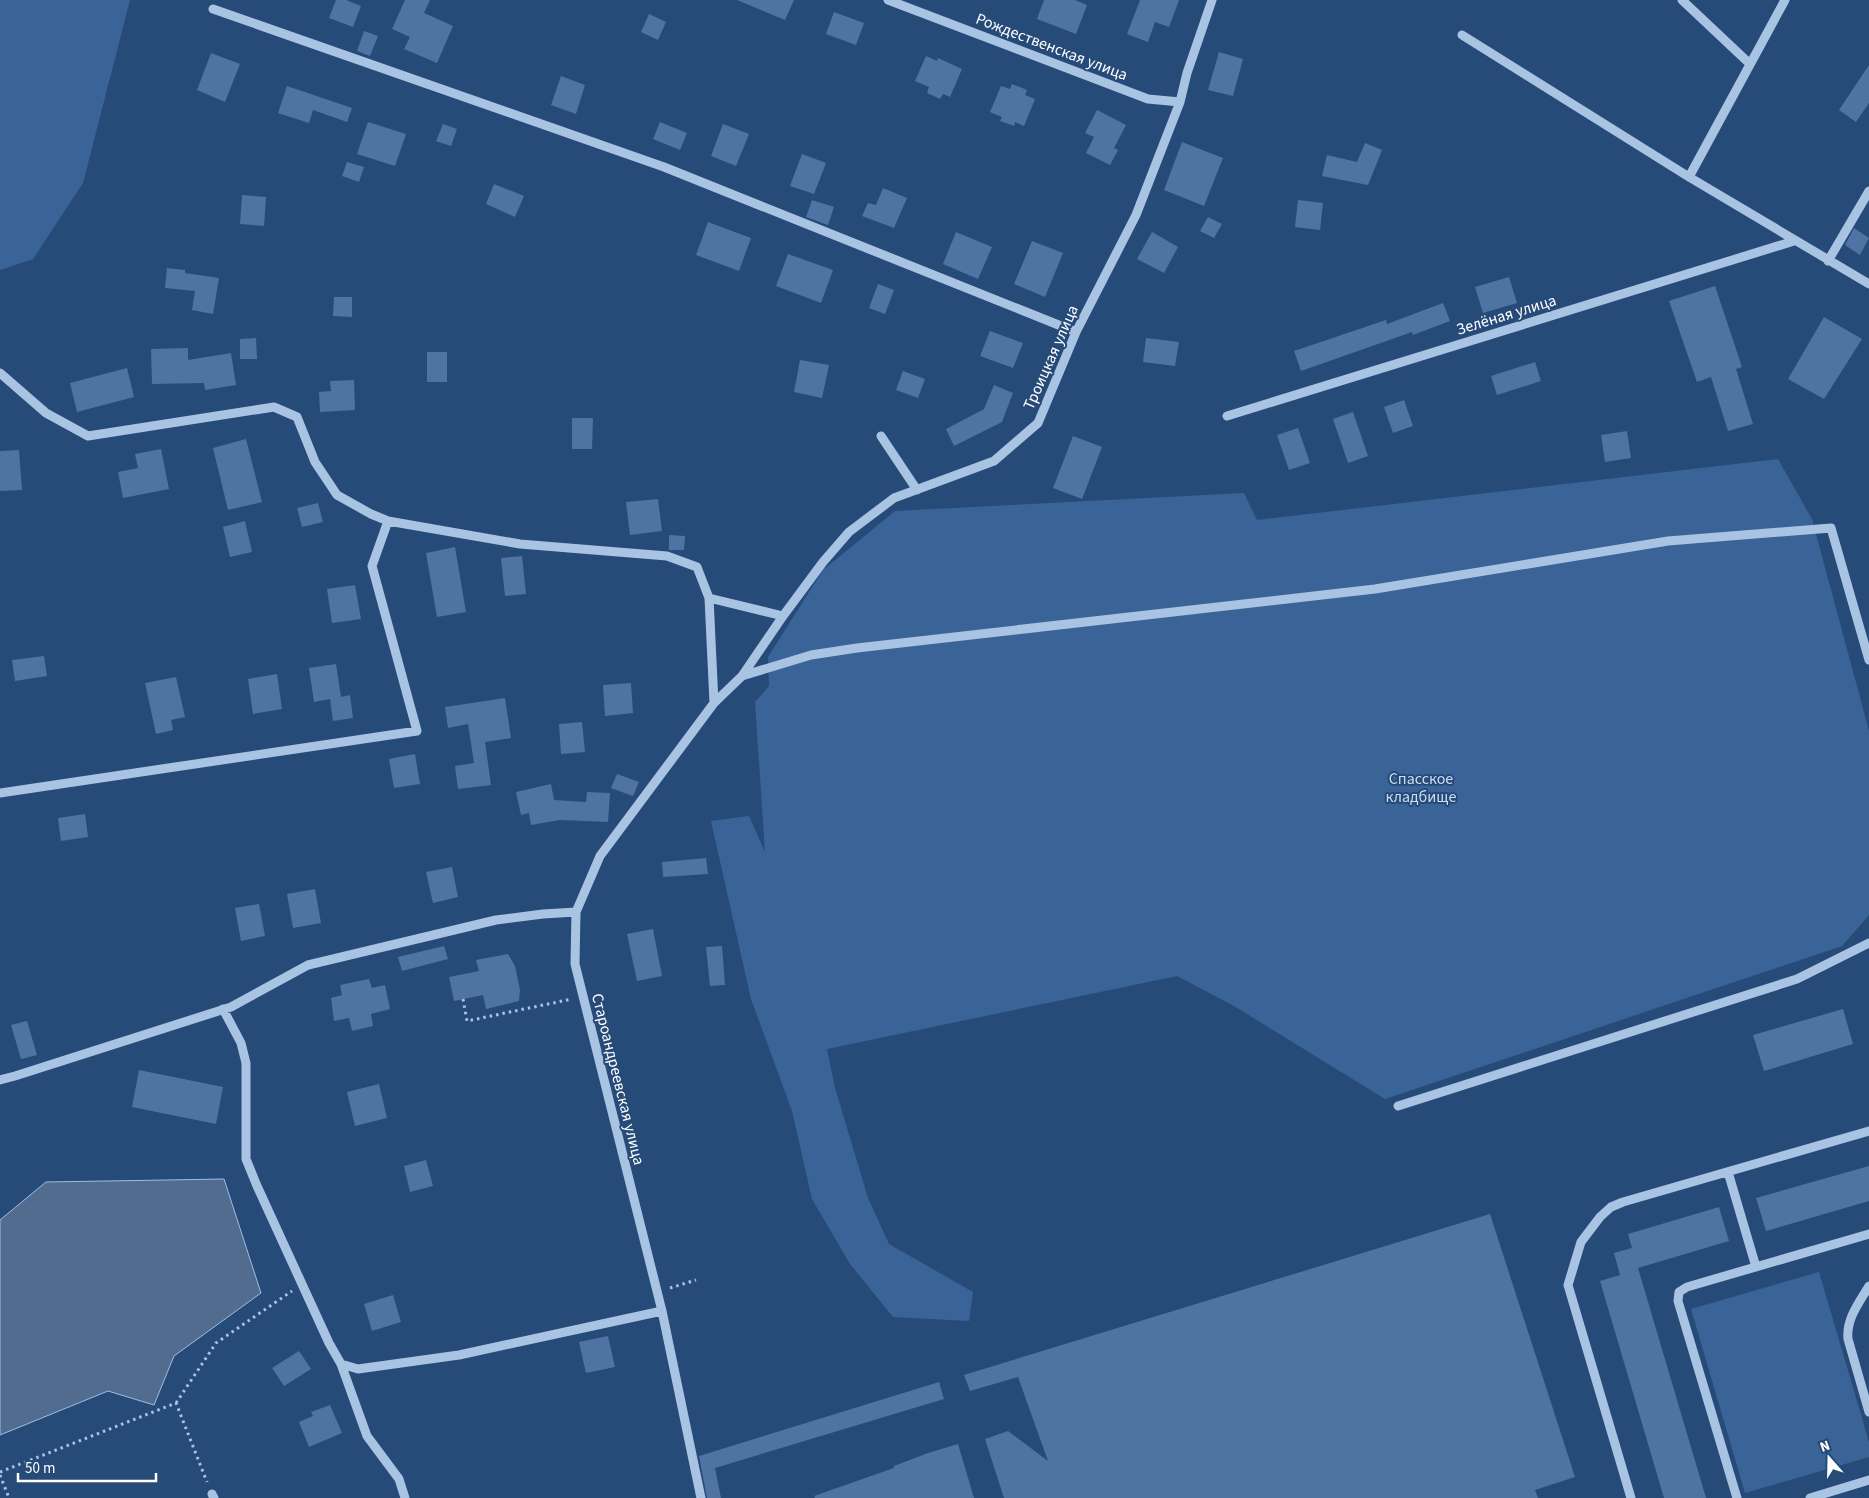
<svg xmlns="http://www.w3.org/2000/svg" width="1869" height="1498" viewBox="0 0 1869 1498" font-family="'Source Sans 3',sans-serif">
  <style>
    .green { fill: #3a6497 }
    .water { fill: #516c8e; stroke: #9ebee4 }
    .building { fill: #4f74a3 }
    .lines { fill: none; stroke-linecap: round; stroke-linejoin: round }
    .path { stroke: #a9c4e3; stroke-width: 3; stroke-dasharray: 2.5 4; stroke-linecap: butt }
    .minor { stroke: #a9c4e3; stroke-width: 9 }
    .labels { text-anchor: middle; stroke-width: 4; stroke-linejoin: round; paint-order: stroke }
    .street-label { font-size: 16px; fill: #fff; stroke: #264b79 }
    .park-label { font-size: 16px; fill: #ccdef3; stroke: #264b79 }
  </style>
  <rect width="100%" height="100%" fill="#264b79"/>
  <!-- green -->
  <path class="green" d="M0 0H130L83 183 33 259 0 270Z
    M1778 459 1812 519 1869 731V915L1842 946 1385 1099 1234 1006 1177 976 827 1049 835 1088 868 1198 889 1244 973 1292 969 1321 893 1317 850 1264 812 1199 792 1111 751 999 711 821 749 816 765 852 755 702 769 686 768 657 823 570 895 511 1244 493 1257 520Z
    M1819 1272 1869 1442V1457L1745 1493 1691 1309Z"/>
  <!-- water -->
  <path class="water" d="M224 1179 261 1293 174 1356 154 1405 108 1391 0 1435V1220L46 1182Z"/>
  <!-- building -->
  <path class="building" d="M336 0H346L361 6 353 27 329 18Z
    M405 0H430L424 13 453 26 437 63 404 49 410 37 392 29Z
    M737 0H794L785 20Z
    M1044 0H1075L1087 5 1076 34 1037 19Z
    M1140 0H1179L1169 27 1155 22 1148 42 1127 34Z
    M834 12 864 23 856 45 826 34Z
    M649 14 666 22 658 40 641 32Z
    M364 31 378 36 370 56 357 51Z
    M1219 52 1243 59 1233 96 1208 90Z
    M211 53 240 64 225 102 197 90Z
    M926 56 937 61 938 58 962 69 950 97 943 94 940 99 927 93 929 87 915 81Z
    M1869 65V103L1856 122 1839 110Z
    M561 76 585 85 576 114 551 105Z
    M1012 84 1027 90 1025 95 1035 99 1024 126 1015 122 1014 126 1000 121 1002 117 990 112 1001 86 1010 89Z
    M287 86 352 108 347 122 313 110 309 123 278 113Z
    M1097 110 1126 125 1114 148 1118 150 1110 165 1086 153 1094 137 1085 133Z
    M368 122 406 134 395 166 357 154Z
    M660 122 687 133 680 150 653 139Z
    M443 124 457 129 451 146 436 141Z
    M723 124 749 134 736 166 711 156Z
    M1182 142 1223 158 1204 206 1164 190Z
    M1365 143 1382 150 1368 185 1322 176 1327 155 1357 162Z
    M802 154 826 163 814 194 790 186Z
    M347 162 364 167 359 182 342 176Z
    M494 184 524 196 515 217 486 204Z
    M883 188 907 198 894 228 862 216 868 203 876 205Z
    M242 195 266 197 264 226 240 224Z
    M812 200 834 207 828 225 806 217Z
    M1298 200 1323 203 1320 230 1295 227Z
    M1208 217 1222 224 1214 238 1200 231Z
    M708 222 751 238 739 271 696 255Z
    M1854 228 1869 238 1860 255 1845 245Z
    M956 232 992 247 978 279 943 264Z
    M1152 232 1178 247 1164 273 1137 259Z
    M1032 241 1063 253 1045 297 1014 284Z
    M788 254 833 270 821 303 776 286Z
    M167 268 185 270V273L219 278 213 314 192 310 195 291 165 288Z
    M1509 277 1517 303 1483 313 1475 287Z
    M878 284 894 290 885 314 869 308Z
    M1715 286 1742 367 1736 369 1753 424 1728 431 1711 377 1697 382 1669 301Z
    M334 297H352V317L333 316Z
    M1443 303 1450 321 1413 335 1412 332 1301 371 1294 351 1386 320 1387 324Z
    M1824 317 1862 339 1824 399 1788 379Z
    M990 331 1023 343 1013 368 980 356Z
    M256 338 257 359H240V339Z
    M1146 338 1179 342 1175 366 1143 362Z
    M188 348V360L231 353 236 385 205 390 204 383 152 384 151 349Z
    M427 352H447V382H427Z
    M800 360 829 365 822 398 794 392Z
    M1535 362 1541 381 1497 395 1491 376Z
    M127 368 134 397 77 412 70 383Z
    M903 371 925 379 918 398 896 390Z
    M354 380 355 410 320 412 319 392 331 391 330 381Z
    M994 385 1013 393 1002 422 954 446 946 429 984 409Z
    M1404 400 1413 426 1393 433 1384 407Z
    M1353 412 1368 456 1348 463 1333 419Z
    M572 418H593L592 449H572Z
    M1298 428 1310 463 1289 470 1277 435Z
    M1627 431 1631 458 1605 462 1601 435Z
    M1073 436 1102 447 1082 499 1053 488Z
    M246 439 262 502 228 510 213 448Z
    M161 449 169 489 123 498 118 472 138 468 135 454Z
    M19 450 22 490 0 491V451Z
    M658 499 662 531 630 535 626 502Z
    M318 503 323 522 302 527 297 508Z
    M245 521 252 552 230 557 223 527Z
    M669 535 685 536 684 550H669Z
    M455 547 466 612 437 617 426 553Z
    M522 556 526 594 505 596 501 558Z
    M355 585 361 619 332 623 327 589Z
    M44 656 47 676 15 681 12 660Z
    M336 664 341 697 350 695 353 718 333 721 330 699 314 702 309 668Z
    M277 674 282 709 253 714 248 679Z
    M176 677 185 717 171 720 173 730 156 734 145 683Z
    M631 683 633 713 605 716 603 685Z
    M505 698 511 738 485 742 491 785 458 789 455 766 474 763 468 724 448 728 445 707Z
    M582 722 585 752 561 754 559 724Z
    M415 754 420 784 394 788 389 759Z
    M617 774 639 782 633 796 611 788Z
    M551 784 554 800 586 802 587 792 610 793 608 822 560 820 531 825 529 813 521 815 516 792Z
    M85 814 88 837 61 841 58 818Z
    M706 858 708 874 663 877 662 862Z
    M452 867 458 897 433 903 426 872Z
    M315 889 321 923 293 928 287 894Z
    M259 904 265 936 241 941 235 908Z
    M653 929 662 976 637 981 627 934Z
    M444 946 448 959 402 971 398 957Z
    M722 946 725 985 710 986 706 947Z
    M508 954 515 966 520 990 519 1001 486 1009 483 995 454 1001 449 977 479 971 476 960Z
    M369 979 372 988 385 985 390 1009 371 1014 373 1026 352 1031 349 1018 334 1021 331 998 342 995 340 985Z
    M1843 1009 1853 1044 1764 1071 1753 1035Z
    M27 1021 37 1055 21 1059 11 1025Z
    M139 1070 223 1087 216 1124 132 1107Z
    M379 1084 387 1118 355 1126 347 1092Z
    M426 1160 433 1186 410 1192 404 1166Z
    M1869 1166V1201L1766 1231 1756 1198Z
    M1719 1207 1729 1241 1638 1268 1706 1498H1664L1600 1281 1620 1275 1614 1253 1632 1248 1628 1234Z
    M1490 1214 1575 1477 1535 1490 1538 1498H1004L985 1439 1008 1431 1048 1461 1018 1377 970 1391 964 1375Z
    M393 1295 401 1322 372 1331 364 1304Z
    M608 1336 615 1367 586 1373 579 1342Z
    M299 1351 311 1369 284 1386 272 1368Z
    M939 1382 944 1399 715 1468 721 1498H707L699 1456Z
    M330 1405 342 1433 309 1447 299 1422 313 1416 311 1412Z
    M958 1444 974 1498H815L814 1496 894 1468V1466L928 1453Z"/>
  <g class="lines">
    <!-- path -->
    <path class="path" d="M463 999 467 1021 572 999
      M670 1288 696 1280
      M176 1403 216 1343 292 1291
      M0 1472 176 1403 207 1482
      M0 1475 9 1498"/>
    <!-- minor -->
    <path class="minor" d="M888 0 1148 99 1180 102
      M1682 0 1750 64
      M213 9 664 167 1076 332
      M1462 35 1689 177 1869 284
      M1689 177 1785 0
      M1828 261 1869 191
      M0 373 46 413 88 436 274 407 297 417 315 462 337 495 371 514 388 521 520 544 667 556 697 567 709 598 714 703
      M1227 416 1794 241
      M881 436 917 490
      M709 598 783 616
      M742 676 811 655 857 648 1375 589 1668 541 1831 528 1869 660
      M0 793 417 731 372 566 388 521
      M223 1009 241 1043 246 1063V1159L257 1186 329 1343 341 1364 358 1369 459 1355 662 1311
      M0 1080 15 1076 231 1007 308 965 496 920 543 914 576 912
      M1398 1106 1797 979 1869 943
      M1728 1172 1756 1267
      M1869 1286C1859 1303 1846 1319 1848 1339L1869 1412
      M341 1364 367 1436 399 1479 405 1498
      M212 1494 214 1498
      M701 1498 662 1311 575 964 576 912 600 856 714 703 742 676 783 616 823 562 849 532 894 498 994 461 1038 423 1076 332 1136 215 1180 102 1187 73 1212 0
      M1631 1498 1568 1285 1581 1242 1600 1217 1611 1207 1623 1202 1869 1131
      M1737 1498 1678 1301 1679 1292 1687 1287 1869 1234
      M1810 1498 1869 1480"/>
  </g>
  <g class="labels">
    <!-- street labels -->
    <g class="street-label">
      <text transform="translate(1052 46) rotate(21)" y="6">Рождественская улица</text>
      <text transform="translate(1506 314) rotate(-17)" y="6">Зелёная улица</text>
      <text transform="translate(1050 357) rotate(-66)" y="6">Троицкая улица</text>
      <text transform="translate(619 1079) rotate(76)" y="6">Староандреевская улица</text>
    </g>
    <!-- park labels -->
    <g class="park-label">
      <text x="1421" y="784">Спасское<tspan x="1421" dy="18">кладбище</tspan></text>
    </g>
  </g>
  <!-- north arrow -->
  <g transform="translate(1829 1458) rotate(340)" stroke="#264b79" stroke-width="4" paint-order="stroke">
  <path d="M0-4L9 19L0 12L-9 19Z" fill="#ffffff"/>
  <text y="-8" font-size="14" font-weight="bold" text-anchor="middle" fill="#ffffff">N</text>
  </g>
  <!-- scale -->
  <path d="M18 1473v8h138v-8" fill="none" stroke="#ffffff" stroke-width="2.5"/>
  <text x="25" y="1473" font-size="15" fill="#ffffff" stroke="#264b79" stroke-width="4" paint-order="stroke">50 m</text>
</svg>
